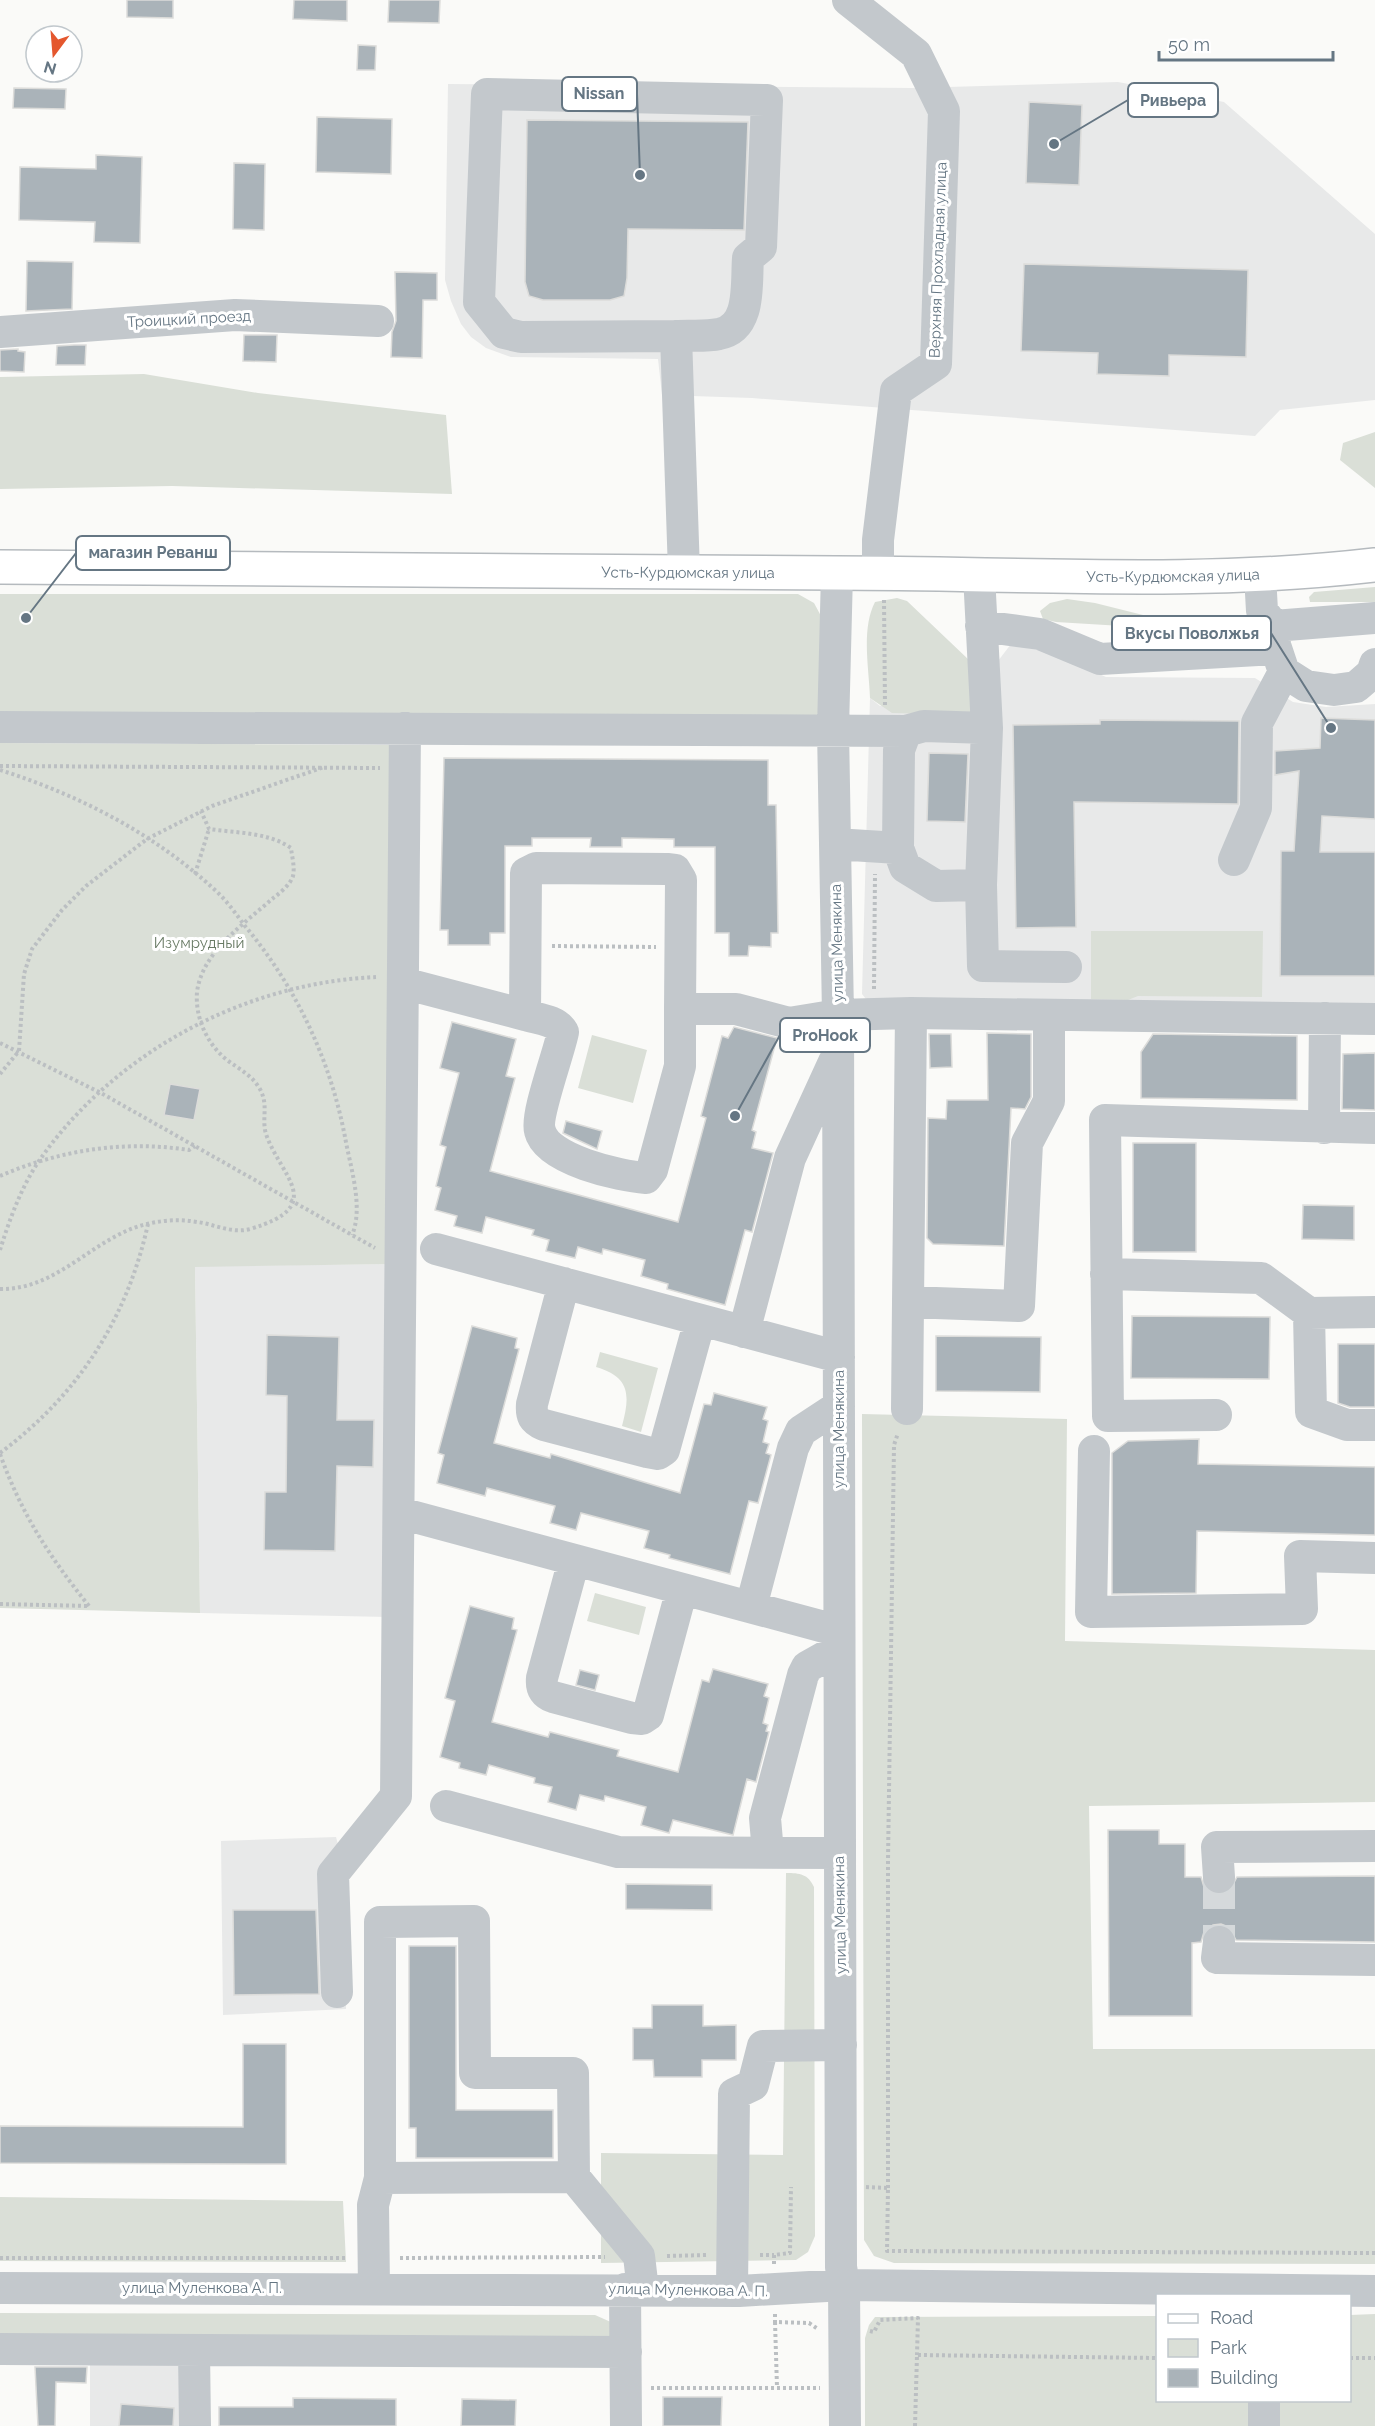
<svg xmlns="http://www.w3.org/2000/svg" width="1375" height="2426" viewBox="0 0 1375 2426" font-family="Raleway,sans-serif">
  <style>
    .built { fill: #e8e9e9 }
    .green { fill: #dadfd7 }
    .building { fill: #aab3b9; stroke: #dcdcda; stroke-width: 1.5 }
    .lines { fill: none; stroke-linecap: round; stroke-linejoin: round }
    .minor-tunnel { stroke: #d5d9db; stroke-width: 32; stroke-dasharray: 32 16; stroke-linecap: butt }
    .major-casing { stroke: #b5babe; stroke-width: 36 }
    .path { stroke: #bbbfc2; stroke-width: 4; stroke-dasharray: 3 3; stroke-linecap: butt }
    .minor { stroke: #c3c8cc; stroke-width: 32 }
    .major { stroke: #fff; stroke-width: 33 }
    .labels { text-anchor: middle; stroke-width: 6; stroke-linejoin: round; paint-order: stroke }
    .street-label { font-size: 15px; fill: #657683; stroke: #fff }
    .park-label { font-size: 15px; fill: #687a64; stroke: #fff }
    .leader { fill: none; stroke: #657683; stroke-width: 2 }
    .callout-dot { fill: #657683; stroke: #fff; stroke-width: 2 }
    .callout { fill: #fff; stroke: #657683; stroke-width: 2 }
    .callout-label { font-size: 16px; text-anchor: middle; font-weight: bold; fill: #657683 }
  </style>
  <rect width="100%" height="100%" fill="#fafaf8"/>
  <!-- built -->
  <path class="built" d="M1118 82 1224 102 1375 234V400L1280 410 1255 436 752 398 662 395 658 359 511 357 486 348 471 337 461 324 451 301 445 280 448 84 912 88Z
    M1011 644 1035 647 1106 677 1255 678 1293 702 1326 707 1375 704V1010L869 1003 862 994 870 698 880 706 998 661Z
    M394 1264 389 1617 200 1613 195 1266Z
    M336 1837 347 1879 346 2009 223 2015 221 1841Z
    M90 2357 181 2362 187 2426H90Z"/>
  <!-- green -->
  <path class="green" d="M144 374 258 393 446 415 452 494 172 486 0 489V377Z
    M1375 432V488L1340 460 1343 443Z
    M1375 587V602H1310L1309 597 1314 592Z
    M0 594H798L814 603 821 616 822 708 816 716 0 721Z
    M897 598 907 601 969 660 971 715 892 713 870 698C869 668 861 629 875 602Z
    M1067 599 1095 603 1187 626 1188 630 1056 622 1043 619 1040 611 1050 603Z
    M0 743 390 745 394 1264 195 1267 200 1613 0 1608Z
    M1091 931H1263L1262 997 1138 996 1128 1000 1091 999Z
    M592 1035 647 1050 633 1103 578 1088Z
    M600 1352 658 1368 641 1432 622 1426C630 1396 631 1377 596 1367Z
    M862 1414 1067 1419 1065 1641 1375 1650V1802L1089 1806 1093 2049H1375V2264L894 2263 874 2256 864 2240Z
    M595 1593 646 1607 639 1635 587 1621Z
    M786 1873C800 1873 808 1874 814 1887L815 2236 808 2252 796 2260 601 2263V2153L783 2155Z
    M0 2197 343 2201 346 2262 0 2261Z
    M0 2313 595 2315 613 2323 610 2342 0 2341Z
    M1375 2314V2426H865V2338L869 2325 875 2317 1157 2316 1158 2400H1350V2315Z"/>
  <!-- building -->
  <path class="building" d="M127 0H173V18L127 17Z
    M294 0H347V21L293 19Z
    M389 0H440L439 23 388 22Z
    M358 45 376 46 375 70H357Z
    M14 88 66 89 65 109 13 108Z
    M1029 102 1082 105 1079 185 1026 183Z
    M317 117 392 119 391 174 316 172Z
    M527 120 748 122 744 230 628 229 627 278 624 296 610 300H543L529 296 525 282Z
    M96 155 142 157 140 243 94 242 95 222 19 220 20 167 96 169Z
    M234 163 265 164 264 230 233 229Z
    M27 261 73 262 72 309 26 311Z
    M1024 264 1248 270 1246 357 1169 355V376L1097 374 1098 353 1021 351Z
    M395 272 437 273V300H423L422 358 391 357 392 332 396 321Z
    M244 335H277L276 362 243 361Z
    M74 345H86L85 365H56L57 346Z
    M18 349V351L25 352 24 372 0 371V350Z
    M1321 718 1375 720V819L1322 816 1320 852H1375V976H1280L1281 851H1294L1299 771 1275 775V751L1320 748Z
    M1100 720 1239 721 1238 804 1074 802 1076 927 1016 928 1013 725 1100 724Z
    M929 753 968 754 965 822 927 821Z
    M444 758 768 760V805H776L778 933H771V947L749 946 748 956H729V933H715V847H674V839L622 838V847H590L591 838H532V846H505V933H490V945H448V930H440Z
    M452 1022 516 1039 506 1076 515 1078 490 1171 678 1222 706 1118 701 1116 722 1036 728 1038 734 1027 777 1038 752 1130 756 1132 752 1148 773 1153 752 1232 745 1230 725 1305 667 1289 668 1284 641 1276 645 1260 603 1249 602 1254 578 1247 575 1258 546 1251 549 1240 532 1235 534 1230 486 1217 482 1233 454 1226 457 1216 435 1210 441 1188 436 1186 446 1147 440 1145 459 1073 440 1068Z
    M987 1033 1031 1034V1097L1025 1109 1011 1108 1004 1246 933 1244 927 1238 928 1118 946 1119 947 1100H988Z
    M929 1034H951L952 1067 930 1068Z
    M1153 1034 1297 1036V1100L1141 1098V1052Z
    M1375 1053V1110L1342 1109 1343 1054Z
    M170 1084 200 1089 194 1120 164 1115Z
    M566 1121 602 1131 597 1149 563 1133Z
    M1133 1143H1196V1252H1133Z
    M1303 1205 1354 1206V1240L1302 1239Z
    M1132 1316 1270 1317 1269 1379 1131 1378Z
    M472 1326 517 1338 515 1348 519 1349 494 1443 550 1458 551 1454 680 1493 704 1404 711 1405 714 1393 767 1407 763 1419 768 1421 763 1442 769 1444 766 1453 771 1455 758 1503 749 1501 730 1574 669 1558 670 1555 644 1548 649 1531 581 1513 576 1530 550 1523 555 1506 487 1488 485 1496 437 1483 444 1455 438 1453Z
    M267 1335 339 1337 337 1420H374L373 1467 337 1466 335 1551 264 1550 265 1492H286L287 1396 266 1395Z
    M936 1336 1041 1337 1040 1392 936 1391Z
    M1338 1344H1375V1407H1350L1338 1403Z
    M1199 1439 1198 1464 1375 1467V1535L1197 1531 1196 1593 1112 1594V1453L1128 1441Z
    M470 1606 514 1618 512 1629 517 1630 492 1722 548 1737 550 1732 619 1750 617 1756 678 1772 702 1680 709 1682 713 1669 768 1684 764 1696 769 1698 763 1723 768 1725 766 1731 769 1732 756 1782 747 1779 733 1835 673 1820 669 1833 641 1825 646 1807 605 1796 604 1801 580 1795 576 1810 548 1802 552 1787 534 1783 535 1778 489 1765 486 1775 459 1768 460 1763 440 1757 455 1701 445 1698Z
    M580 1670 599 1675 595 1690 576 1685Z
    M1108 1830H1159V1844H1185V1877H1201L1204 1887 1212 1893 1220 1895 1229 1892 1237 1877 1375 1876V1942L1236 1940 1229 1927 1221 1924 1213 1925 1204 1932 1201 1942 1192 1943V2016H1109Z
    M626 1884 712 1885V1910L626 1909Z
    M233 1910H316L319 1994 234 1995Z
    M409 1946H456V2110H553V2158H416V2128H409Z
    M652 2005H703V2026L736 2025V2060H702V2077H654L653 2060H633V2028H652Z
    M243 2044H286V2164L0 2163V2126L243 2127Z
    M35 2367H87L86 2383 56 2382 55 2426H38Z
    M663 2397H722L721 2426H663Z
    M293 2398 396 2399V2426H219V2407H293Z
    M462 2399 516 2400 515 2426H461Z
    M121 2404 174 2408 173 2426H119Z"/>
  <g class="lines">
    <!-- minor-tunnel -->
    <path class="minor-tunnel" d="M1219 1877V1942"/>
    <!-- major casing -->
    <g class="major-casing">
      <g id="major">
        <path id="s1" d="M0 567C279 570 558 573 836 573 1016 573 1196 586 1375 565"/>
      </g>
    </g>
    <!-- path -->
    <path class="path" d="M884 600 885 706
      M0 766 380 768
      M0 770C79 795 155 834 216 891 227 901 236 914 245 926 296 987 330 1059 345 1137 350 1166 364 1207 352 1235
      M195 874 209 829
      M552 946 656 947
      M874 989 875 874
      M0 1043 101 1093 375 1248
      M0 1074 19 1051 24 974 32 949 62 910 86 886 147 839 212 806 324 767
      M0 1176C60 1150 124 1140 189 1150L195 1146
      M0 1250C10 1218 22 1185 41 1158 117 1051 245 983 376 977
      M0 1289C59 1290 94 1236 147 1224 164 1220 179 1219 197 1222 214 1224 232 1234 250 1229 329 1206 280 1176 266 1134 261 1117 270 1104 258 1086 250 1074 239 1069 227 1060 207 1044 195 1018 197 992 202 952 244 924 272 899 280 893 290 885 293 876 295 867 292 857 291 848 268 832 236 833 209 829L201 811
      M0 1453C78 1395 127 1319 148 1224
      M0 1454C22 1515 49 1556 89 1606
      M0 1604 89 1606
      M866 2187 888 2188 887 2251 1375 2253
      M888 2188V1861L894 1445 898 1433
      M760 2255H774
      M667 2256 707 2255
      M0 2258H347
      M400 2258 605 2257
      M774 2264V2255L790 2253 791 2187
      M775 2314V2322L809 2323 818 2329
      M775 2322 777 2387
      M870 2331 874 2332 880 2320 918 2318 917 2355
      M1350 2358H1375
      M651 2388H820
      M915 2426 917 2355 1158 2358"/>
    <!-- minor -->
    <path class="minor" d="M848 0 916 54 944 111 936 364 896 391 878 540V573
      M0 332 235 315 378 321
      M676 336C690 335 705 337 719 334 752 328 746 283 748 258L761 247 767 100 487 94 479 302 504 333 521 337 676 336 684 572
      M837 573 833 729 838 1015 841 2267 844 2285 845 2426
      M979 575 987 728 981 885 983 966 1066 967
      M1260 575 1262 611 1274 626 1275 645 1284 672 1306 686 1334 690 1356 687 1372 673 1375 664
      M981 626 1040 634 1100 659 1276 649
      M1274 626 1375 618
      M0 727 906 731
      M835 844 898 848 905 867 936 886 981 885
      M898 848 899 750 906 731 924 726 987 728
      M1234 860 1256 808 1257 723 1284 672
      M403 983 525 1015 526 873 536 868 667 869 675 870 681 880 680 1009
      M911 1013 908 1302 1019 1306 1027 1143 1049 1101V1017
      M525 1015C538 1019 556 1020 563 1032 559 1053 535 1116 540 1131 547 1160 619 1176 646 1178L652 1170 680 1066V1009H736L789 1023 838 1015 911 1013 1375 1019
      M1324 1128 1325 1018
      M436 1249 839 1357
      M1106 1274 1261 1278 1309 1313 1375 1312
      M564 1283 532 1404C531 1416 533 1420 544 1425L647 1452 658 1454 664 1450 700 1320
      M1309 1313 1311 1412 1347 1425H1375
      M744 1332 790 1158 834 1062
      M907 1409 908 1302
      M1216 1415 1108 1416 1105 1120 1375 1128
      M1094 1451 1091 1612 1302 1609 1300 1556 1375 1558
      M400 1513 839 1631
      M574 1560 542 1678C541 1688 543 1693 553 1697L632 1718 642 1719 648 1715 682 1589
      M751 1607 793 1448 801 1431 839 1406
      M446 1806 618 1852 840 1853
      M768 1853 765 1818 803 1675 807 1667 839 1649
      M1219 1877 1217 1847 1375 1846
      M1219 1942 1217 1958 1375 1960
      M337 1992 333 1874 396 1796 405 728
      M574 2177 380 2178V1922L474 1921 475 2073H573L574 2177 639 2256 643 2290
      M0 2288 739 2291 844 2285 1375 2291
      M374 2288 373 2205 380 2178
      M625 2289 626 2426
      M732 2291 734 2094 753 2085 763 2046 841 2045
      M0 2349 626 2352
      M194 2351 195 2426
      M1264 2400V2426"/>
    <!-- major -->
    <use href="#major" class="major"/>
  </g>
  <g class="labels">
    <!-- street labels -->
    <g class="street-label">
      <text transform="translate(938 260) rotate(-88)" y="5">Верхняя Прохладная улица</text>
      <text transform="translate(189 319) rotate(-3)" y="5">Троицкий проезд</text>
      <text dy="5" stroke="none"><textPath href="#s1" startOffset="688">Усть-Курдюмская улица</textPath></text>
      <text dy="5" stroke="none"><textPath href="#s1" startOffset="1173">Усть-Курдюмская улица</textPath></text>
      <text transform="translate(837 943) rotate(-91)" y="5">улица Менякина</text>
      <text transform="translate(839 1429) rotate(-90)" y="5">улица Менякина</text>
      <text transform="translate(840 1915) rotate(-91)" y="5">улица Менякина</text>
      <text x="202" y="2293">улица Муленкова А. П.</text>
      <text transform="translate(688 2290) rotate(1)" y="5">улица Муленкова А. П.</text>
    </g>
    <!-- park labels -->
    <g class="park-label">
      <text x="199" y="948">Изумрудный</text>
    </g>
  </g>
  <!-- callouts -->
  <path class="leader" d="M640 175L637 94M1054 144L1128 100M26 618L76 553M1331 728L1271 633M735 1116L780 1035"/>
  <g class="callout-dot">
    <circle cx="640" cy="175" r="6"/>
    <circle cx="1054" cy="144" r="6"/>
    <circle cx="26" cy="618" r="6"/>
    <circle cx="1331" cy="728" r="6"/>
    <circle cx="735" cy="1116" r="6"/>
  </g>
  <g class="callout">
    <rect x="562" y="77" width="75" height="34" rx="6"/>
    <rect x="1128" y="83" width="90" height="34" rx="6"/>
    <rect x="76" y="536" width="154" height="34" rx="6"/>
    <rect x="1112" y="616" width="159" height="34" rx="6"/>
    <rect x="780" y="1018" width="90" height="34" rx="6"/>
  </g>
  <g class="callout-label">
    <text x="599" y="99">Nissan</text>
    <text x="1173" y="106">Ривьера</text>
    <text x="153" y="558">магазин Реванш</text>
    <text x="1192" y="639">Вкусы Поволжья</text>
    <text x="825" y="1041">ProHook</text>
  </g>
  <!-- legend -->
  <rect x="1156" y="2294" width="195" height="108" fill="#ffffff" stroke="#c1c8cd" stroke-width="1.5"/>
  <rect x="1168" y="2314" width="30" height="9" fill="#ffffff" stroke="#c1c8cd" stroke-width="1.5"/>
  <text x="1210" y="2324" font-size="18" fill="#657683">Road</text>
  <rect x="1168" y="2339" width="30" height="18" fill="#dadfd7" stroke="#c1c8cd" stroke-width="1.5"/>
  <text x="1210" y="2354" font-size="18" fill="#657683">Park</text>
  <rect x="1168" y="2369" width="30" height="18" fill="#aab3b9" stroke="#c1c8cd" stroke-width="1.5"/>
  <text x="1210" y="2384" font-size="18" fill="#657683">Building</text>
  <!-- north arrow -->
  <g transform="translate(54 54) rotate(196)"><circle r="28" fill="#ffffff" stroke="#c1c8cd" stroke-width="1.5"/>
  <path d="M0-4.5L10 22L0 15L-10 22Z" fill="#e4572e"/>
  <text y="-9" font-size="16" font-weight="bold" text-anchor="middle" fill="#657683">N</text>
  </g>
  <!-- scale -->
  <path d="M1159 51v9h174v-9" fill="none" stroke="#657683" stroke-width="3"/>
  <text x="1168" y="51" font-size="18" fill="#657683" stroke="#ffffff" stroke-width="4.5" paint-order="stroke">50 m</text>
</svg>
